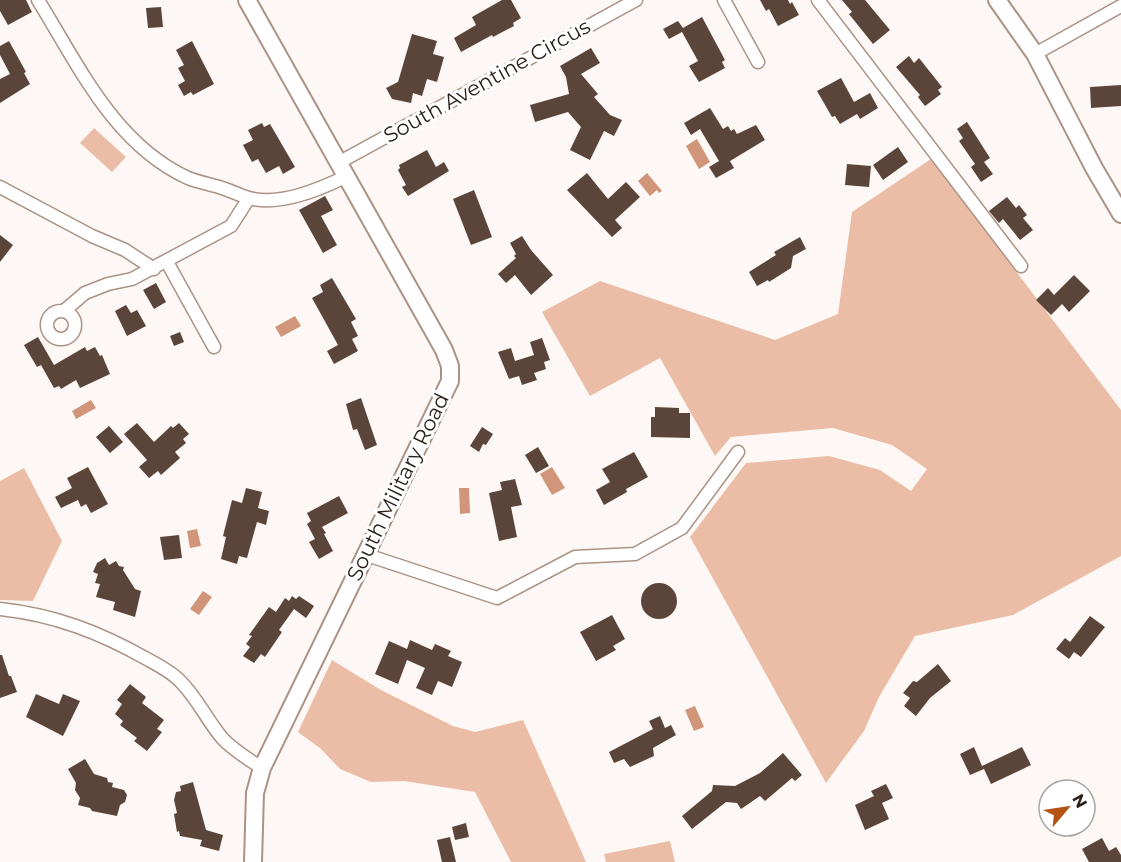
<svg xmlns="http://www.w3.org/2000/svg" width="1121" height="862" viewBox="0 0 1121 862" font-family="Montserrat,sans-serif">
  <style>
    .green { fill: #ebbda7 }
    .water { fill: #d19679 }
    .building { fill: #5b453a }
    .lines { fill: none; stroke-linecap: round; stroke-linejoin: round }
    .street-casing { stroke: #ab9285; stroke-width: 15 }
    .secondary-casing { stroke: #ab9285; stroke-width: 20 }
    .street { stroke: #fff; stroke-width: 12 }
    .secondary { stroke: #fff; stroke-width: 16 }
    .labels { text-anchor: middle; stroke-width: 6; stroke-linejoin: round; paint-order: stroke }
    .street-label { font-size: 21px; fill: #2a201b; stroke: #fff }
  </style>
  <rect width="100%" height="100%" fill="#fdf8f5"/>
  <!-- green -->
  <path class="green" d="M94 128 126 157 112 172 80 143Z
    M931 159 1121 410V556L1013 615 915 636 879 697 864 731 826 783 690 537 746 463 829 456 880 470 911 491 927 469 892 445 833 428 731 437 715 456 660 358 590 396 542 312 600 281 775 340 838 314 852 212Z
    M24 468 62 541 33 601 0 600V481Z
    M332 660 381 690 453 726 475 732 523 720 586 862H511L475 792 404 781 371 782 340 769 321 749 298 732Z
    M670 841 675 862H606L604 854Z"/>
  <!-- water -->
  <path class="water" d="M697 139 710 162 699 169 686 146Z
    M647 173 662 191 659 193 657 190 650 196 638 181Z
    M295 316 301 326 281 337 275 327Z
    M91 400 96 408 76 419 72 411Z
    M552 467 565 488 552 495 540 474Z
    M459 488H469L470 513 460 514Z
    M197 529 201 546 190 548 187 531Z
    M203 591 212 597 199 615 190 609Z
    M695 706 704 727 694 731 685 710Z"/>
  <!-- building -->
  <path class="building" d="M0 0H26L32 12 8 25 0 11Z
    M502 0H511L521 18 513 23 514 26 493 37 492 35 461 52 454 38 476 25 472 17Z
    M760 0H788L790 4 792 2 799 15 778 26 769 9 766 11Z
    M842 0H865L890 30 873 44 849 14 852 12Z
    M161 7 163 27 148 28 146 8Z
    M702 17 725 60 722 62 725 68 699 82 689 66 698 61 682 32 669 39 663 29 678 21 683 28Z
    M412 34 437 41 433 54 444 57 437 82 427 79 422 96 413 93 411 103 392 99 386 88 398 82Z
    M9 41 26 72 24 73 30 84 0 103V79L10 74 0 55V46Z
    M192 41 214 84 193 95 191 92 184 96 178 85 185 81 178 68 184 65 176 50Z
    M591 48 600 63 581 74 598 94 594 97 610 115 622 120 614 136 604 131 590 160 570 150 581 127 568 112 535 122 530 105 569 94 566 77 560 66Z
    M909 56 914 63 919 58 942 87 938 90 941 94 925 106 918 97 920 95 896 67Z
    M841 78 854 102 870 93 878 108 860 119 857 114 840 124 835 116 832 117 817 91Z
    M1121 85V106L1091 108 1090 87Z
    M710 108 723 129 728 126 731 131 734 129 737 134 756 125 765 140 730 161 734 168 716 178 709 167 719 161 700 129 691 135 684 123Z
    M967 122 990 158 984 162 993 174 981 182 971 167 975 164 959 141 963 138 957 129Z
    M262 123 264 127 270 124 295 167 283 174 279 166 266 173 258 159 252 162 243 145 253 140 248 130Z
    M898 147 908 162 883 180 873 165Z
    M427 150 436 167 444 162 449 171 408 196 402 187 406 185 398 170 400 168 399 165Z
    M847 164 871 166 869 187 845 185Z
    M587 173 608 199 626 182 640 197 615 220 622 228 612 237 567 190Z
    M474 190 492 237 471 245 453 199Z
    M325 196 333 210 321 216 337 245 323 253 299 210Z
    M1007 197 1016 208 1019 205 1027 215 1023 218 1033 230 1020 240 1003 219 999 223 989 211Z
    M0 235 13 245 0 262Z
    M522 236 531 250 553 275 531 295 515 275 506 283 498 274 516 258 514 256 516 254 510 243Z
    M800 237 806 249 793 256 791 268 769 282 768 280 757 286 749 272 776 255 774 252Z
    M1074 275 1090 291 1069 312 1062 304 1051 315 1036 300 1048 288 1054 295Z
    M332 278 356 319 351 322 358 336 352 339 358 351 334 364 327 351 338 345 312 298 323 292 320 285Z
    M156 283 166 302 154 309 143 290Z
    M126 305 131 313 137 310 146 326 127 336 115 311Z
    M180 332 184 342 174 346 170 336Z
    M38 337 54 365 85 347 87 351 95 347 100 356 102 355 110 374 80 388 76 380 61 389 59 386 54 388 41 365 37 367 24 345Z
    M542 338 550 360 544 362 546 369 534 373 537 380 522 385 519 376 509 379 498 352 511 348 515 361 534 355 530 342Z
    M361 398 377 445 365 450 357 429 353 430 346 404Z
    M655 407 679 408V413H690V438L651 437V417H655Z
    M137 423 154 442 171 426 173 428 179 423 189 434 183 439 186 443 175 452 180 458 161 475 158 471 149 478 139 467 147 460 124 434Z
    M109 426 123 442 110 453 96 437Z
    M482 427 493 434 486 445 483 444 479 452 470 446Z
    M538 447 549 466 536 473 525 455Z
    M634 452 648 477 626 489 627 492 604 505 596 490 610 482 602 469Z
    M88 467 108 504 91 513 86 504 81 507 78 500 61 508 55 497 72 488 67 478Z
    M515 479 522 505 511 507 517 537 499 541 489 493 502 490 500 482Z
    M246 488 262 492 258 508 269 511 266 525 257 522 247 558 239 556 237 564 221 559 226 537 223 536 232 500 242 503Z
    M339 496 348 513 322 527 326 533 324 534 333 551 319 559 309 542 315 539 307 524 311 521 307 513Z
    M179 535 182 558 164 560 160 537Z
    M105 558 109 565 116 561 119 566 124 567 123 570 135 589 141 591 135 617 113 610 115 602 96 597 100 584 95 583 98 574 93 572 97 563Z
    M641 601a18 18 0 1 1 36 0a18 18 0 1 1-36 0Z
    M292 596 296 599 299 596 314 606 306 618 294 609 279 630 282 632 265 657 261 654 254 663 243 656 250 647 246 644 252 636 249 635 269 607 276 612 285 598 289 601Z
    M612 615 625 639 613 646 616 650 596 661 580 632Z
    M1090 616 1105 627 1081 657 1074 652 1069 659 1056 649 1065 638 1070 642Z
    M410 640 432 650 435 644 451 651 448 656 462 662 452 687 438 681 432 695 416 688 425 668 407 660 398 684 375 674 389 641 407 649Z
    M0 655H2L9 676H11L17 692 0 698Z
    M938 664 951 681 930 698 916 716 904 706 910 698 903 693 913 681 917 682Z
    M130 684 146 697 142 703 164 720 157 729 162 732 147 751 134 741 137 738 120 725 123 721 115 714 122 704 117 700Z
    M36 694 59 704 63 694 80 701 63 736 26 717Z
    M660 716 665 728 671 725 676 735 653 748 654 756 630 767 624 759 614 763 609 752 653 729 649 721Z
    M974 747 982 766 1022 747 1031 765 991 784 984 769 970 775 960 754Z
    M783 753 802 775 795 781 792 778 765 801 760 796 741 809 737 803 726 802 692 829 682 816 712 791 713 785 735 786 760 773Z
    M85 759 94 774 107 778 108 782 113 783 112 787 124 790 127 795 125 802 120 805 117 816 92 811 90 808 78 805 80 798 75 790 76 783 68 769Z
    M193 782 206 830 223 835 219 851 200 846 202 840 180 836 179 831 177 832 174 814 177 813 174 800 176 792 181 791 180 786Z
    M886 784 893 798 882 803 889 819 865 830 855 805 874 796 871 791Z
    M466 823 469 837 455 840 452 827Z
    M450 837 456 862H442L437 840Z
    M1102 838 1109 851 1116 847 1121 855V862H1089L1082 849Z"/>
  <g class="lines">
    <!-- street casing -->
    <g class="street-casing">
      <path id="street" d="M38 0C79 66 114 144 188 178 198 182 209 184 219 187 229 190 239 195 249 198 280 206 318 190 345 177
        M724 0 758 62
        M818 0 1021 266
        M1035 54 1121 6
        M338 163 636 0
        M0 187 92 236 125 250 154 269
        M167 262 214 347
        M47 325a14 14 0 1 1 28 0a14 14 0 1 1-28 0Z
        M64 311 85 293 108 284 132 279 231 226 249 198
        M364 554 497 598 575 557 635 554 682 528 738 452
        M0 609C55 615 99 632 147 659 158 665 172 672 181 682 197 698 207 720 222 738 233 750 248 759 262 768"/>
    </g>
    <!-- secondary casing -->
    <g class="secondary-casing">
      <path id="secondary" d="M247 0 444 350 450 366V381L262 768 255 793 253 862
        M997 0 1035 54 1094 168 1121 214"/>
    </g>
    <!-- street -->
    <use href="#street" class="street"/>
    <!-- secondary -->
    <use href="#secondary" class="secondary"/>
  </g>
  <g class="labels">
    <!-- street labels -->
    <g class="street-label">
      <text transform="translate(487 81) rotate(-29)" y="7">South Aventine Circus</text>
      <text transform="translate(398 487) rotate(-64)" y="7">South Military Road</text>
    </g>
  </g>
  <!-- north arrow -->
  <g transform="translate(1067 808) rotate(61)"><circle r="28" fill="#ffffff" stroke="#aaa6a4" stroke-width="1.5"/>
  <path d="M0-4.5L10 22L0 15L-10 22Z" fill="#b45214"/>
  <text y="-9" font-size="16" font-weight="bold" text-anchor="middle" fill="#2a201b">N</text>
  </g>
</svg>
